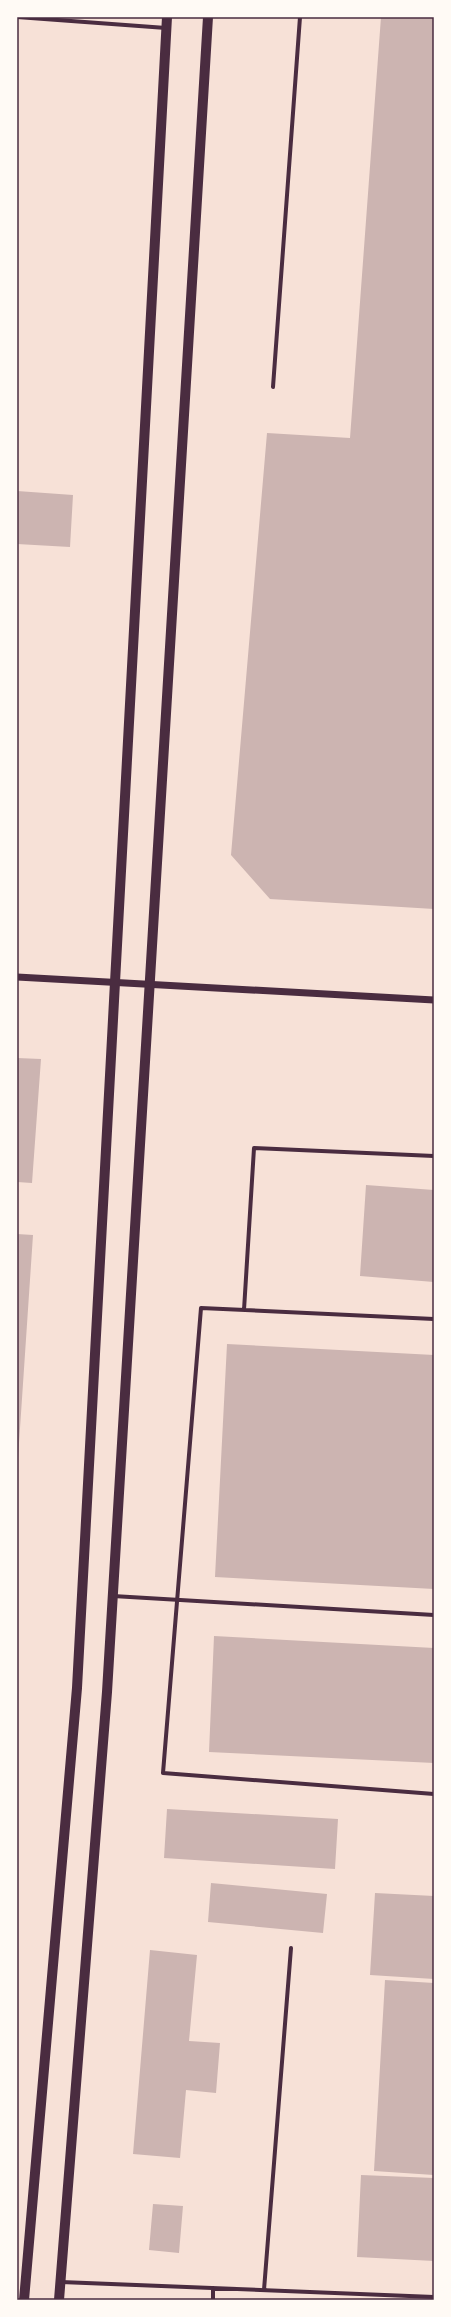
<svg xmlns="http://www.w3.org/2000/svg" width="451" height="2317" viewBox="0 0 451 2317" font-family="'Playfair Display',serif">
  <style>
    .building { fill: #ccb4b1 }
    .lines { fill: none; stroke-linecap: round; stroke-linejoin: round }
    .minor { stroke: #4a2c40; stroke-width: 4 }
    .tertiary { stroke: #4a2c40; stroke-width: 7 }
    .primary { stroke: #4a2c40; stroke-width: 10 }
    .neatline { fill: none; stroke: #4a2c40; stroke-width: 1.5 }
  </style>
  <rect width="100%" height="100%" fill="#f7e1d7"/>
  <!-- building -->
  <path class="building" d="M381 17H434V909L270 899 231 855 267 433 350 438Z
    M17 491 73 495 70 547 17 544Z
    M17 1058 41 1059 32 1183 17 1182Z
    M366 1185 434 1190V1282L360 1276Z
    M17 1234 33 1235 18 1458H17Z
    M227 1344 434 1355V1589L215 1577Z
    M214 1636 434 1648V1763L209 1752Z
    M167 1809 338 1819 335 1869 164 1858Z
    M211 1883 327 1894 323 1933 208 1922Z
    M375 1893 434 1896V1979L370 1975Z
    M150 1950 197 1955 189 2041 220 2043 216 2093 186 2090 180 2158 133 2154Z
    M385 1980 434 1983V2175L374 2171Z
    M361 2175 434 2178V2261L357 2257Z
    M153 2204 183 2206 179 2253 149 2250Z"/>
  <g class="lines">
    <!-- minor -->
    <path class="minor" d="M17 17 166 28
      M273 387 300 17
      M244 1310 254 1148 434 1156
      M434 1319 201 1308 163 1773 434 1794
      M113 1596 434 1615
      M61 2282 434 2297
      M264 2290 291 1948
      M213 2300V2288"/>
    <!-- tertiary -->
    <path class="tertiary" d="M17 977 434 1000"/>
    <!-- primary -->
    <path class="primary" d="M24 2300 77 1688 167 17
      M59 2300 107 1692 208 17"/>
  </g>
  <!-- border -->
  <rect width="451" height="2317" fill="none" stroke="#fffaf5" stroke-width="36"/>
  <rect x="18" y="18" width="415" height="2281" class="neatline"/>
</svg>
